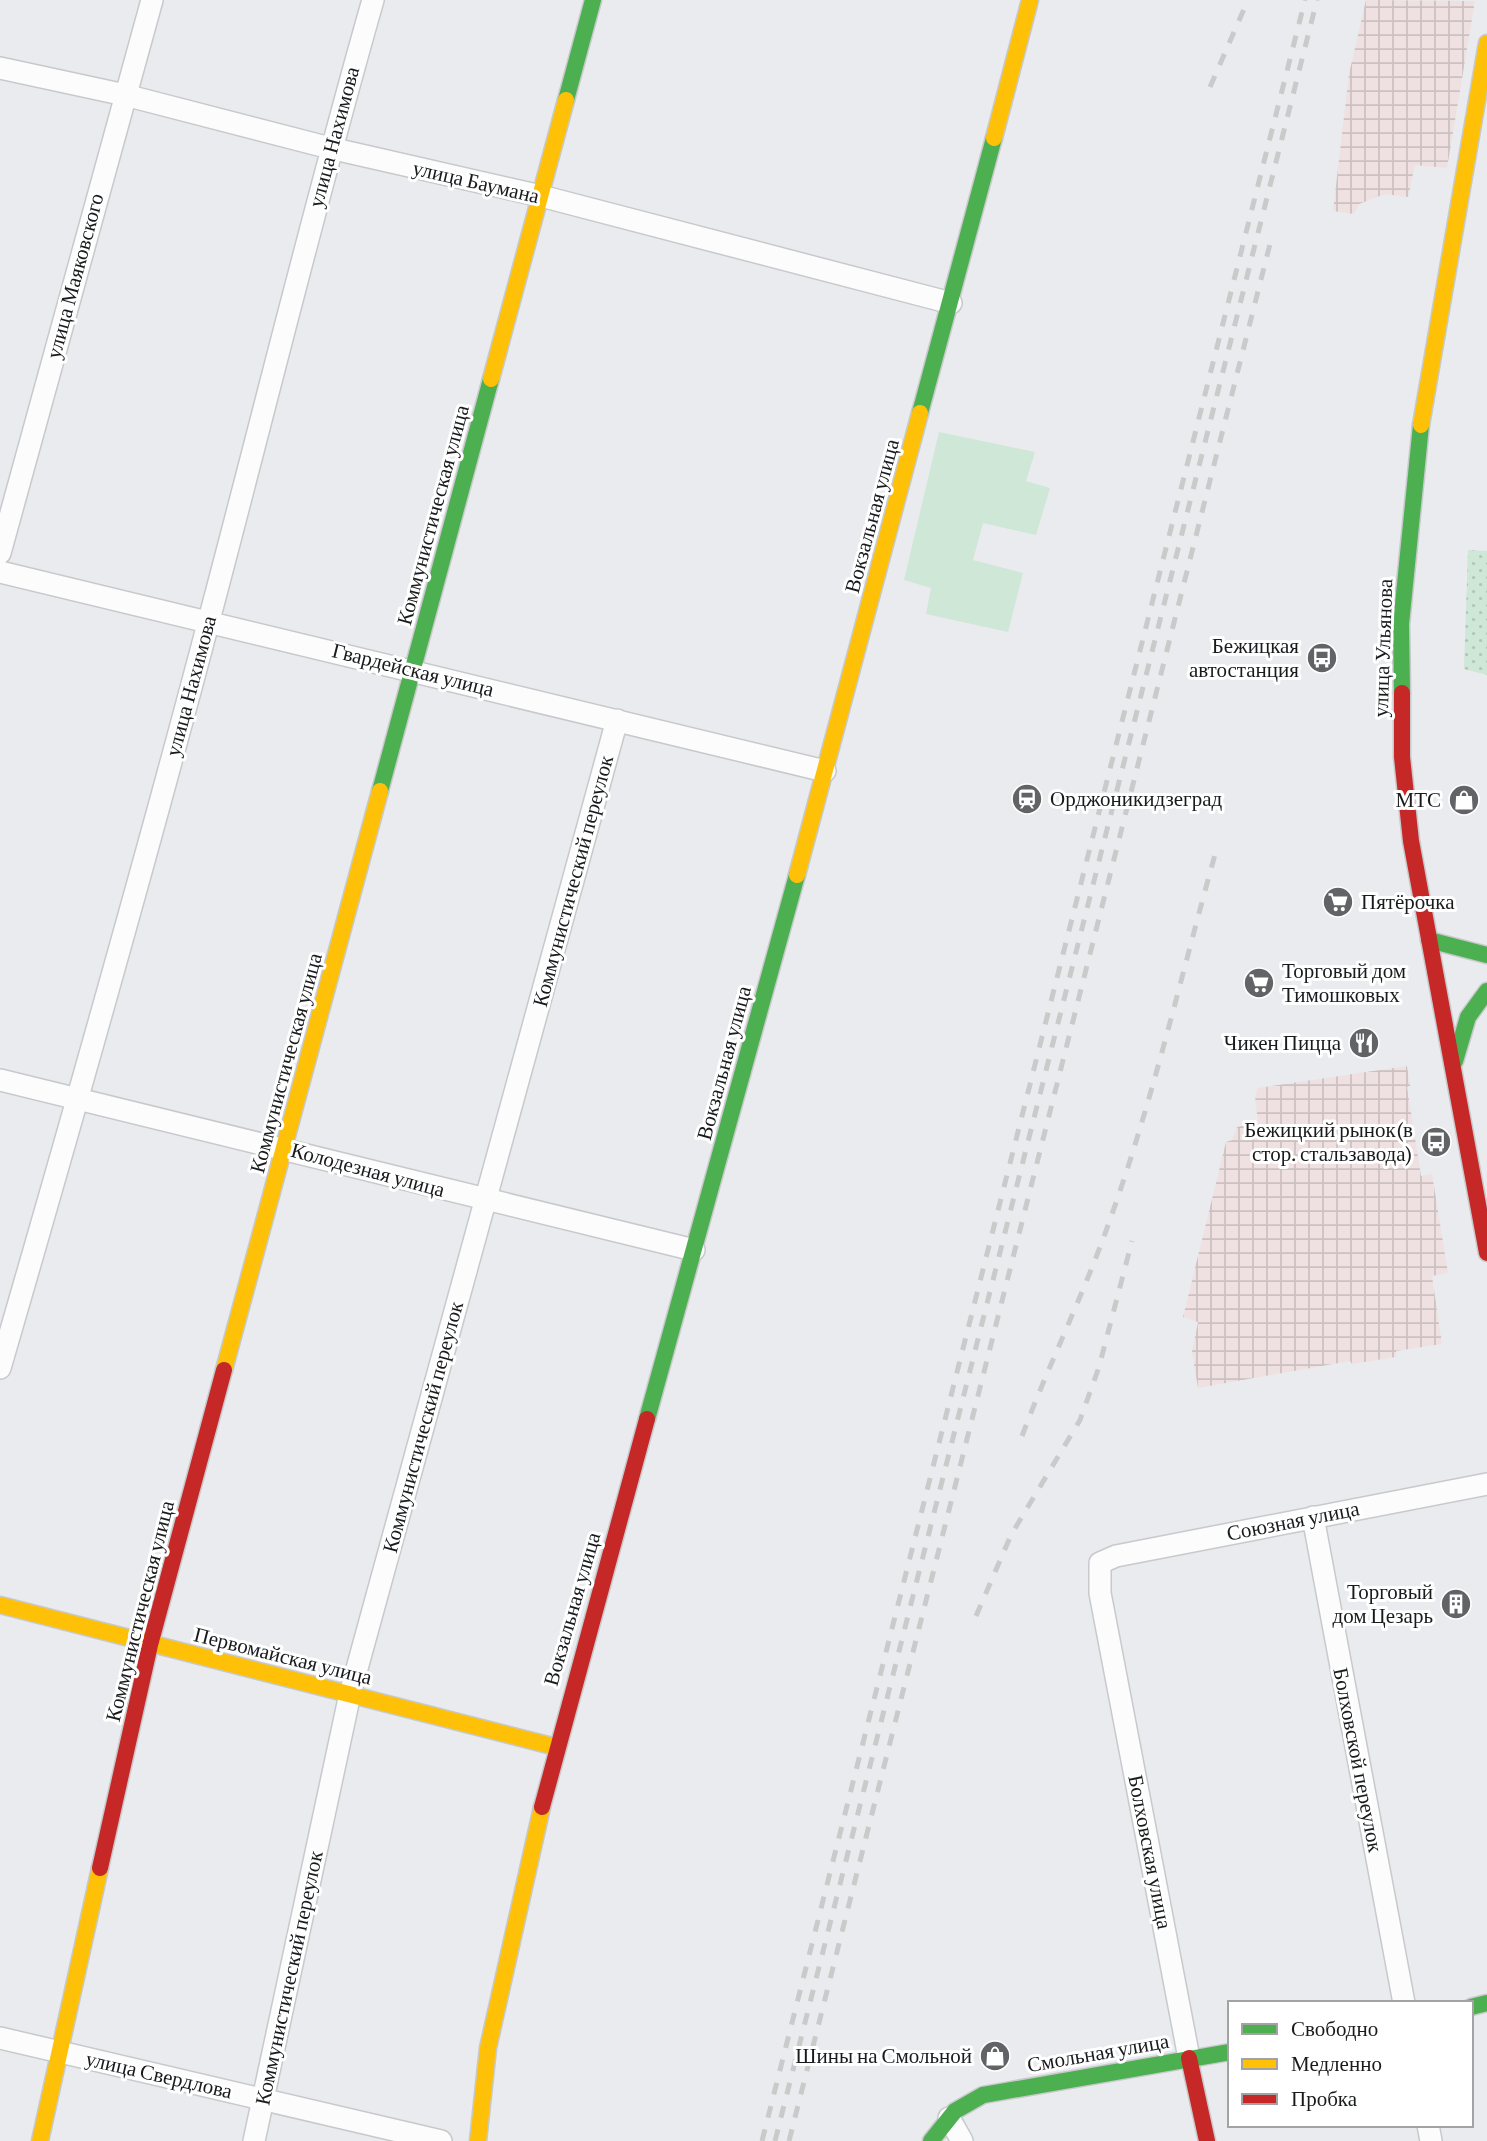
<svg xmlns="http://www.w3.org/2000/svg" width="1487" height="2141" viewBox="0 0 1487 2141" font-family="'Crimson Pro',serif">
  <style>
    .industrial { fill: url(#industrial-grid) }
    .grass { fill: #cfe7d6 }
    .park { fill: url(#park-dots) }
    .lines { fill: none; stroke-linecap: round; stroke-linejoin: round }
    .street-casing { stroke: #c7c9cb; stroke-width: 24 }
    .fast-casing { stroke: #c7c9cb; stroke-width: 19 }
    .slow-casing { stroke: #c7c9cb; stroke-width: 19 }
    .jam-casing { stroke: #c7c9cb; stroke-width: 19 }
    .street { stroke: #fcfcfc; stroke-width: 21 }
    .fast { stroke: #4caf50; stroke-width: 16 }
    .slow { stroke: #ffc107; stroke-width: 16 }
    .jam { stroke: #c62828; stroke-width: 16 }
    .rail { stroke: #cacaca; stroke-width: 5; stroke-dasharray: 12 12; stroke-linecap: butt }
    .labels { text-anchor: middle; stroke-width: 6; stroke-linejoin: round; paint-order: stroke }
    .street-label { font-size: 21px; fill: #181a1c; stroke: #fff }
    .poi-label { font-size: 21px; fill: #181a1c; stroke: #fff; text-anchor: end }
  </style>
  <defs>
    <pattern id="industrial-grid" width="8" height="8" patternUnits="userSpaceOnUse" patternTransform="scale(1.75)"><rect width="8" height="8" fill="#efe1e1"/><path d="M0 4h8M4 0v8" fill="none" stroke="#ccc0c0"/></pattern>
    <pattern id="park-dots" width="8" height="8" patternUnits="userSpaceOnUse" patternTransform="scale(1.75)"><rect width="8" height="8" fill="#cfe7d6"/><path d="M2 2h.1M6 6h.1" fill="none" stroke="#b1c6b7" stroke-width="1.8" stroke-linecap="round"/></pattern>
  </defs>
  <rect width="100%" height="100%" fill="#e9ebee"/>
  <!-- industrial -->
  <path class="industrial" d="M1366 0 1475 1 1447 168 1415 165 1408 197 1385 194 1359 204 1354 214 1333 211 1349 74Z
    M1407 1066 1410 1086 1407 1087 1421 1176 1432 1174 1448 1273 1432 1276 1442 1344 1396 1351V1357L1352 1364 1350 1361 1198 1388 1192 1352 1198 1322 1183 1317 1226 1142 1232 1140 1237 1127 1258 1123 1255 1096 1258 1088Z"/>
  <!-- grass -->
  <path class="grass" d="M939 432 1035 452 1026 481 1050 488 1036 535 983 523 973 560 1023 573 1008 632 926 614 931 588 904 580Z"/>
  <!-- park -->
  <path class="park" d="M1468 550 1487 551V675L1464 669Z"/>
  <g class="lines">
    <!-- street casing -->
    <g class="street-casing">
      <path id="street" d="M0 68 125 95 330 148 541 196 951 303
        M0 553 152 0
        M0 572 825 771
        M0 1080 694 1250
        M0 1368C72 1120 143 871 209 620 264 413 314 206 373 0
        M1313 1517 1404 2003
        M0 2038 441 2141
        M1189 2058 1100 1593V1563L1116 1556 1487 1484
        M949 2118 962 2141
        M1428 2125 1431 2141
        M254 2141 350 1694 617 720"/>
    </g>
    <!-- fast casing -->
    <g class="fast-casing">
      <path id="fast" d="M566 100 593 0
        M920 413 994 138
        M1402 693 1401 624 1421 425
        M380 791 491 379
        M1429 940 1487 955
        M1455 1061 1468 1017 1487 991
        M647 1419 797 875
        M1471 2007 1487 2003
        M931 2141 955 2111 983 2095 1230 2052"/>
    </g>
    <!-- slow casing -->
    <g class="slow-casing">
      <path id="slow" d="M994 138 1030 0
        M491 379 566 100
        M1421 425 1487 43
        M797 875 920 413
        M224 1370 380 791
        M0 1605 556 1747
        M40 2141 100 1868
        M478 2141 488 2048 542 1807"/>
    </g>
    <!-- jam casing -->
    <g class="jam-casing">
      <path id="jam" d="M1402 693V757L1411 841 1487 1253
        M542 1807 647 1419
        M100 1868 150 1645 224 1370
        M1189 2058 1207 2141"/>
    </g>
    <!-- street -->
    <use href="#street" class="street"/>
    <!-- fast -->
    <use href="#fast" class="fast"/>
    <!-- slow -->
    <use href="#slow" class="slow"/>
    <!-- jam -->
    <use href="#jam" class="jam"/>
    <!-- rail -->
    <path class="rail" d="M1210 87 1248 0
      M1022 1436C1050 1361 1086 1290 1112 1214 1154 1096 1182 972 1216 851
      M976 1616 1011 1535 1080 1420 1099 1367 1132 1241
      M762 2141 1305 0
      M775 2141 1317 0
      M789 2141 1272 236"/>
  </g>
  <!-- icons -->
  <defs>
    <g id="bus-disc" transform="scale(1.575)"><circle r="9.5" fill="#616366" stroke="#fff"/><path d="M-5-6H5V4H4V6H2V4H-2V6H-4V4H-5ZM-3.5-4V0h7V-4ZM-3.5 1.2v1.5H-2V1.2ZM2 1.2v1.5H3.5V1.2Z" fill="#fff"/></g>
    <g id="station-disc" transform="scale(1.575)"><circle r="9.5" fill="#616366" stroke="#fff"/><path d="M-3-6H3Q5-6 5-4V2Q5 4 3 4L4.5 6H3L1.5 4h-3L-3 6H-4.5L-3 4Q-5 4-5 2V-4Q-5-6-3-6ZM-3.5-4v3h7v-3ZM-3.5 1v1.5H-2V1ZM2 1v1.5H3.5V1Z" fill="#fff"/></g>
    <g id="shop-disc" transform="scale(1.575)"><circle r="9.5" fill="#616366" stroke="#fff"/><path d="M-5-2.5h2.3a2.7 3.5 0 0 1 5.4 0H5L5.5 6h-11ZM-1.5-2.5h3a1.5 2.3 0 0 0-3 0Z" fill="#fff"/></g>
    <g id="supermarket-disc" transform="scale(1.575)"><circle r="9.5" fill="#616366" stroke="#fff"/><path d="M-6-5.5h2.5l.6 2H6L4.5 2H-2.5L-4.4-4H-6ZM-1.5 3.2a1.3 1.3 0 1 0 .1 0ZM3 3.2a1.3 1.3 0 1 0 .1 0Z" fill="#fff"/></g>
    <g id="restaurant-disc" transform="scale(1.575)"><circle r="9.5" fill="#616366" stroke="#fff"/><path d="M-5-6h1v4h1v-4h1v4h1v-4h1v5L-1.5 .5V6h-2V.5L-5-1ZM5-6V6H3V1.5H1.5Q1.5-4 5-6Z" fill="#fff"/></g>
    <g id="building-disc" transform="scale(1.575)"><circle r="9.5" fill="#616366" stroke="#fff"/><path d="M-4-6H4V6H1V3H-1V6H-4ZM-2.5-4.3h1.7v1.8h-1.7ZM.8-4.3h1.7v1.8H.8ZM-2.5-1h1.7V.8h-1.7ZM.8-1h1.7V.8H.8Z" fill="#fff"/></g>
  </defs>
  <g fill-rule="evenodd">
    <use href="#bus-disc" x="1322" y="658"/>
    <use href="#station-disc" x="1027" y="799"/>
    <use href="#shop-disc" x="1464" y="800"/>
    <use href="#supermarket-disc" x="1338" y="902"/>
    <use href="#supermarket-disc" x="1259" y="983"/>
    <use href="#restaurant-disc" x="1364" y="1043"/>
    <use href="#bus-disc" x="1436" y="1142"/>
    <use href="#building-disc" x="1456" y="1604"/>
    <use href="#shop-disc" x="995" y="2056"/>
  </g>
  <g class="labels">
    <!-- street labels -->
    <g class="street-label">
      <text transform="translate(334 137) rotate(-75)" y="7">улица Нахимова</text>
      <text transform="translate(476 182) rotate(13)" y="7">улица Баумана</text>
      <text transform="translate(75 276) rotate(-75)" y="7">улица Маяковского</text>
      <text transform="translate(433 515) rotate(-75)" y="7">Коммунистическая улица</text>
      <text transform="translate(872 516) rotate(-75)" y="7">Вокзальная улица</text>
      <text transform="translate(1383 648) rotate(-88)" y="7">улица Ульянова</text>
      <text transform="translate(413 670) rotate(14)" y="7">Гвардейская улица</text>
      <text transform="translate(191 686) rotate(-75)" y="7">улица Нахимова</text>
      <text transform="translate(573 881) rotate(-75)" y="7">Коммунистический переулок</text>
      <text transform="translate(286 1063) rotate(-75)" y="7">Коммунистическая улица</text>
      <text transform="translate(724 1063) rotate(-75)" y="7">Вокзальная улица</text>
      <text transform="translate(368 1170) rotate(15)" y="7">Колодезная улица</text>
      <text transform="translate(423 1427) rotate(-75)" y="7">Коммунистический переулок</text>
      <text transform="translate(1293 1521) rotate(-11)" y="7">Союзная улица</text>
      <text transform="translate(572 1609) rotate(-74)" y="7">Вокзальная улица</text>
      <text transform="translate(140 1611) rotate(-76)" y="7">Коммунистическая улица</text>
      <text transform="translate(283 1656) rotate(14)" y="7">Первомайская улица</text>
      <text transform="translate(1358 1760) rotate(79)" y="7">Болховской переулок</text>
      <text transform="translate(1150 1852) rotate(79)" y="7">Болховская улица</text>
      <text transform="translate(289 1978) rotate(-78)" y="7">Коммунистический переулок</text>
      <text transform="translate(1098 2053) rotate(-10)" y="7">Смольная улица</text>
      <text transform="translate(159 2075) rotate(13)" y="7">улица Свердлова</text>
    </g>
    <!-- poi labels -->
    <g class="poi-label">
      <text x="1299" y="653">Бежицкая<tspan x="1299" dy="24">автостанция</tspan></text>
      <text x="1050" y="806" text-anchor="start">Орджоникидзеград</text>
      <text x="1441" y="807">МТС</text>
      <text x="1361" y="909" text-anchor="start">Пятёрочка</text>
      <text x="1282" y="978" text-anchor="start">Торговый дом<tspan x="1282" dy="24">Тимошковых</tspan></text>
      <text x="1341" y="1050">Чикен Пицца</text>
      <text x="1413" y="1137">Бежицкий рынок(в<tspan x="1413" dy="24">стор. стальзавода)</tspan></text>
      <text x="1433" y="1599">Торговый<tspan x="1433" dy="24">дом Цезарь</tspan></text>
      <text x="972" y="2063">Шины на Смольной</text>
    </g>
  </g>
  <!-- legend -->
  <rect x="1228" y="2001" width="245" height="126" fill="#ffffff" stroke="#a3a3a4" stroke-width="2"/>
  <rect x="1242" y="2024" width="35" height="10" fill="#4caf50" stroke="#a3a3a4" stroke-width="2"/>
  <text x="1291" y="2036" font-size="21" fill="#181a1c">Свободно</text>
  <rect x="1242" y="2059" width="35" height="10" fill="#ffc107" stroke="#a3a3a4" stroke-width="2"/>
  <text x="1291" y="2071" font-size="21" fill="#181a1c">Медленно</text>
  <rect x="1242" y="2094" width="35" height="10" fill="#c62828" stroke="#a3a3a4" stroke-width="2"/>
  <text x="1291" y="2106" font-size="21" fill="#181a1c">Пробка</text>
</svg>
